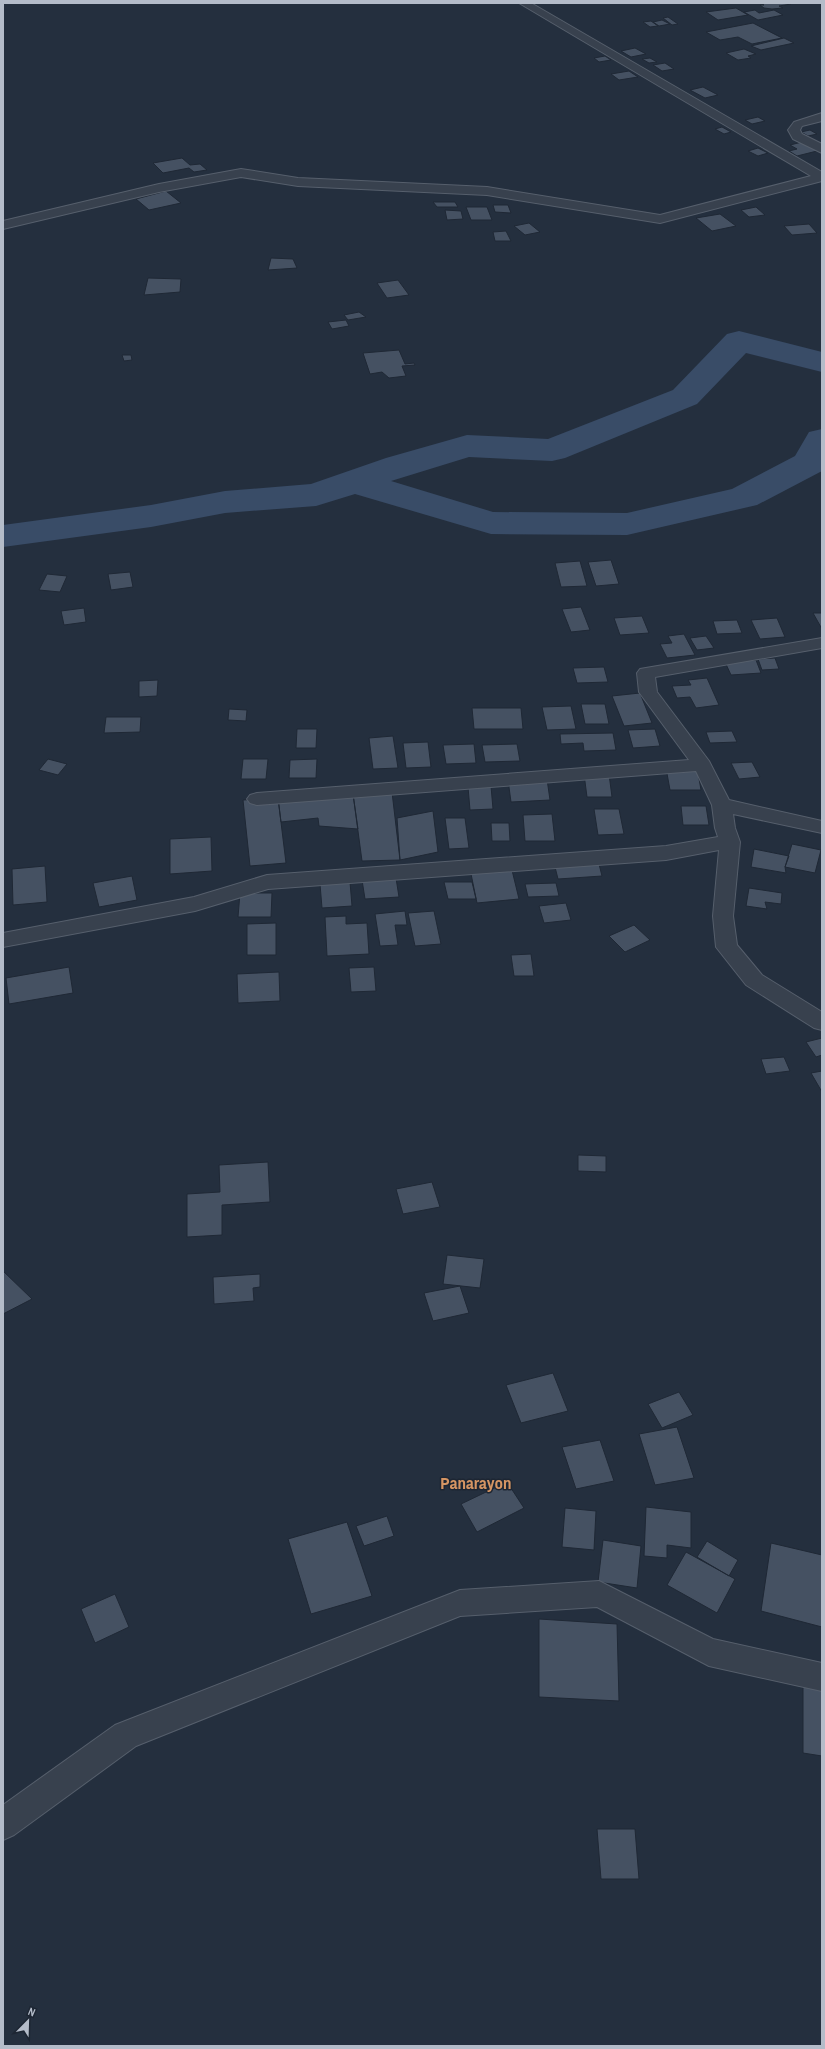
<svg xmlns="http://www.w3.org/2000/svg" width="825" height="2049" viewBox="0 0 825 2049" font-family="'Archivo Narrow',sans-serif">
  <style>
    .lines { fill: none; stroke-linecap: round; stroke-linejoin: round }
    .river { fill: #394c67; fill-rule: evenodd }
    .building { fill: #455162; stroke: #1f2835 }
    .street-casing { stroke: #565f6c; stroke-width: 2 }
    .street { fill: #38414e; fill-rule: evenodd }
    .labels { text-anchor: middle; stroke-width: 3; stroke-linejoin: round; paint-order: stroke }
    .near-quarter-label { font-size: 17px; font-weight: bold; fill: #d59563; stroke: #1d2633 }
  </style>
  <rect width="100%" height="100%" fill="#242f3e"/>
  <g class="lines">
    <!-- river -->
    <path class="river" d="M739 331 822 352V372L746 353 697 404 565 458 552 461 469 457 391 481 493 512 627 513 732 489 795 456 809 432 822 429V471L757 505 627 535 491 534 355 494 316 506 225 513 151 527 3 547V525L151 505 225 491 311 484 386 458 467 435 548 439 673 390 727 334Z"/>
  </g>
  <!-- building -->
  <path class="building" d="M761 3H789L791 4 779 6 783 8 772 9 764 8 760 5H764Z
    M736 8 748 15 718 20 706 12Z
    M755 10 759 13 774 10 783 15 758 20 744 12Z
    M668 17 678 24 672 25 663 18Z
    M662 20 670 24 659 26 653 22Z
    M651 21 658 26 650 27 643 22Z
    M753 23 782 38 752 44 738 37 720 40 706 32Z
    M784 38 794 43 761 50 751 46Z
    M635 48 646 54 631 57 621 51Z
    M744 49 756 54 748 56 751 58 738 60 726 53Z
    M605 56 611 60 599 62 594 58Z
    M650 58 657 62 649 63 642 59Z
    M665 63 674 69 662 71 653 65Z
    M629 71 638 77 619 80 611 74Z
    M703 87 718 95 705 98 690 90Z
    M758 117 765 121 752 124 745 120Z
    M722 127 731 132 724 134 715 129Z
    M810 130 817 134 808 136 801 132Z
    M802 142 817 151 797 156 789 151 797 149 790 145Z
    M758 148 768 153 758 156 748 151Z
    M182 158 190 165 200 164 207 170 194 172 189 168 163 173 153 163Z
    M166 191 181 203 149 210 136 199Z
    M433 202H455L458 207H437Z
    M493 205H508L511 213 495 212Z
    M466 207H487L492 220H471Z
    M756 207 765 215 749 217 741 210Z
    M445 210 461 211 463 219 447 220Z
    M720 214 736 226 712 231 696 218Z
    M529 223 540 232 525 235 514 226Z
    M809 224 817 233 792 235 784 226Z
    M506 231 511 241H495L493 232Z
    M271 258 293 259 297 268 268 270Z
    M148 278 181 279 180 292 144 295Z
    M398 280 409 295 387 298 377 283Z
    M359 312 366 317 348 320 344 315Z
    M346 320 349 326 332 329 328 322Z
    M399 350 405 364 414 363 415 365 402 366 406 376 389 378 382 372 370 374 363 353Z
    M122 355H131L132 360 124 361Z
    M611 560 619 584 596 586 588 562Z
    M580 561 587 586 561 587 555 563Z
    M130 572 133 587 111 590 108 574Z
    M47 574 67 576 60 592 39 590Z
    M581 607 590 630 571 632 562 609Z
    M84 608 86 622 64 625 61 611Z
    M813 613H822V629Z
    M642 616 649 633 620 635 614 618Z
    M777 618 785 637 760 639 751 620Z
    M737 620 742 633 717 634 713 621Z
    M684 634 695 655 667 658 660 644 672 643 668 636Z
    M706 636 714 648 697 650 690 638Z
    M775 658 779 669 762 670 758 659Z
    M756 660 761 673 731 675 725 662Z
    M604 667 608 682 577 683 573 668Z
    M707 678 719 705 696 708 690 697 677 698 672 686 691 685 688 680Z
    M158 680 157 696 139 697V681Z
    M640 693 652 723 624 726 612 696Z
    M581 704H605L609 724H585Z
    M571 706 576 729 547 730 542 707Z
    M472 708H521L523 729H474Z
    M229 709 247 710 246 721 228 720Z
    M106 717H141L140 732 104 733Z
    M297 729H317L316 748H296Z
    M655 729 660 746 633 748 628 730Z
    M732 731 737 742 710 743 706 732Z
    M613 733 616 750 584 751 583 743 561 744 560 734Z
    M393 736 398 768 373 769 369 738Z
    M428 742 431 767 406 768 403 743Z
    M474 744 476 763 446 764 443 745Z
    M517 744 520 761 485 762 482 745Z
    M48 759 67 764 58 775 39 770Z
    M243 759H268L266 779H241Z
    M317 759 316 778H289L290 760Z
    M752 762 760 777 739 779 731 763Z
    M697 767 701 790H670L666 768Z
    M584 774H609L612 797H587Z
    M547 779 550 800 511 802 508 780Z
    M491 786 493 809 470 810 468 787Z
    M392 792 400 860 362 861 353 794Z
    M353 794 358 829 319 826 318 818 281 822 278 798Z
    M278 798 286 863 250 866 243 800Z
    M681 806H706L709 825H683Z
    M594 809H619L624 834 598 835Z
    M433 811 438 852 400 860 397 818Z
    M552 814 555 841H525L523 815Z
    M445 818H465L469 848 449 849Z
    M491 823H509L510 841H492Z
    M211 837 212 871 170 874V839Z
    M792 844 821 850 815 873 785 867Z
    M754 849 789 856 785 867 786 873 751 867Z
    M598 860 602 876 558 879 554 863Z
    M45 866 47 902 13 905 12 869Z
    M511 866 519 899 477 903 470 869Z
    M132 876 137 900 99 907 93 883Z
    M396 878 399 897 365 899 362 880Z
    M350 882 352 906 322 908 320 884Z
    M444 882H472L476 899H448Z
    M556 883 559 896 528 897 525 884Z
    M749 888 782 893 781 904 765 902 767 909 746 906Z
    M240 893H272L271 917H238Z
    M566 903 571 920 544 923 539 906Z
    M405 911 407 925H395L398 945 380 946 375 914Z
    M434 911 441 944 415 946 408 913Z
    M346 916V924L367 923 369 954 327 956 325 917Z
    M276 923V955H247V924Z
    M634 925 650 940 625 952 609 936Z
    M531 954 534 976H514L511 955Z
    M69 967 73 993 9 1004 6 978Z
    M374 967 376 991 351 992 349 968Z
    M279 972 280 1001 238 1003 237 974Z
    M822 1038V1055L816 1057 806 1042Z
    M784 1057 790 1071 766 1074 761 1059Z
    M822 1071V1092L811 1073Z
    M578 1155 606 1156V1172L578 1171Z
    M268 1162 270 1202 222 1205V1235L187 1237V1194L220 1192 219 1165Z
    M432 1182 440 1207 403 1214 396 1189Z
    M447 1255 484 1259 480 1288 443 1284Z
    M3 1271 32 1299 3 1314Z
    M260 1274V1287L253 1288 254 1301 214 1304 213 1277Z
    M460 1286 469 1313 433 1321 424 1293Z
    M553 1373 568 1411 521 1423 506 1385Z
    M679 1392 693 1415 662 1428 648 1404Z
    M677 1427 694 1478 655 1485 639 1434Z
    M600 1440 614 1481 576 1489 562 1447Z
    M507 1482 524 1508 477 1532 461 1504Z
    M646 1507 691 1512V1548L667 1545V1558L644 1556Z
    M565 1508 596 1511 594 1550 562 1547Z
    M387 1516 394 1536 364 1546 356 1526Z
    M347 1522 372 1596 311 1614 288 1539Z
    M603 1540 641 1546 637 1588 598 1582Z
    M707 1541 738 1560 729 1576 697 1557Z
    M771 1543 822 1555V1627L761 1611Z
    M686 1552 735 1579 717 1613 667 1585Z
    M115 1594 129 1627 95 1643 81 1609Z
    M539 1619 617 1624 619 1701 539 1697Z
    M803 1683 822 1685V1756L803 1753Z
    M597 1829H635L639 1879H601Z"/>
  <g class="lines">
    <!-- street casing -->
    <g class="street-casing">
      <path id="street" d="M519 3H531L822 172V181L660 223 487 195 298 186 241 177 159 192 3 229V221L159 184 241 169 298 178 487 187 660 215 811 176Z
        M822 113V121L802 126 800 130 802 134 822 144V153L793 139 788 130 794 122Z
        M822 638V648L655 677 657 692 709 761 729 800 822 821V833L733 814 735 828 740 842 733 916 737 945 762 975 822 1012V1030L814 1028 746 985 716 947 713 916 719 850 666 860 268 889 195 911 3 947V933L194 897 267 875 666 846 718 837 715 828 712 805 696 771 257 805 250 803 247 799 250 795 257 793 689 760 639 692 637 673 640 669Z
        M599 1581 713 1639 822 1663V1691L709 1666 597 1607 460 1616 136 1746 14 1835 3 1840V1805L115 1725 460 1590Z"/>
    </g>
    <!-- street -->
    <use href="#street" class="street"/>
  </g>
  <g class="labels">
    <!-- near-quarter labels -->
    <g class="near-quarter-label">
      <text x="476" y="1489">Panarayon</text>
    </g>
  </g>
  <!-- border -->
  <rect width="825" height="2049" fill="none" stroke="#b4bcc9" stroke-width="8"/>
  <!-- north arrow -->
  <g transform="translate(28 2021) rotate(23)" stroke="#1d2633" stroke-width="3" paint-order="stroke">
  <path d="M0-3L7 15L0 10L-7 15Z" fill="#b4bcc9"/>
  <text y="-6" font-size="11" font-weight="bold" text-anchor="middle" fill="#b4bcc9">N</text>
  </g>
</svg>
